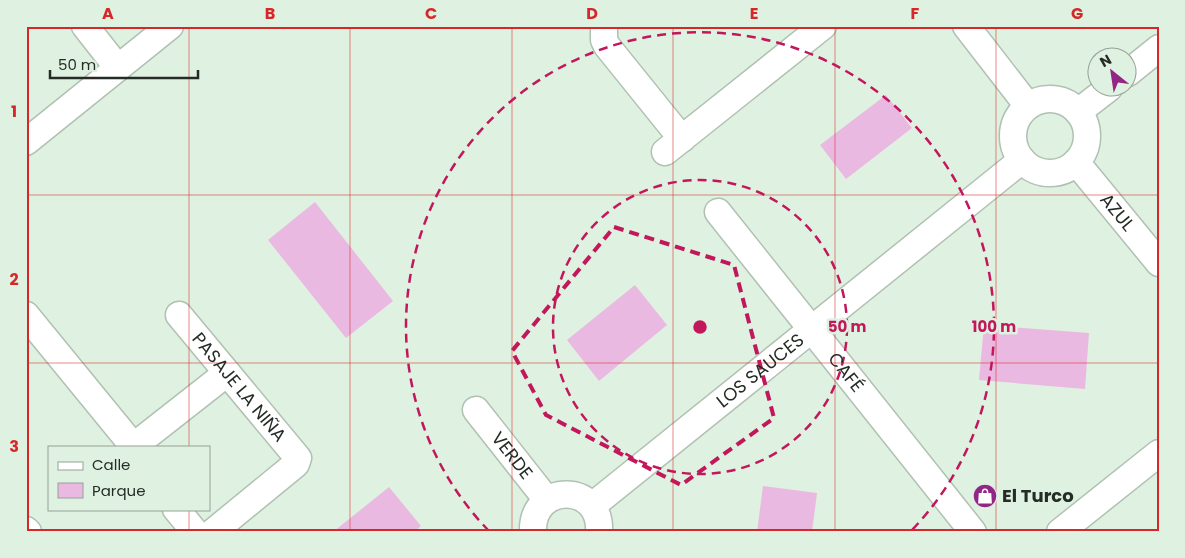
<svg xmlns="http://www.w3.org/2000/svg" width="1185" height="558" viewBox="0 0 1185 558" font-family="Poppins,sans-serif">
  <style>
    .green { fill: #eab9e1 }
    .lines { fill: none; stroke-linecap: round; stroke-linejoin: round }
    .minor-casing { stroke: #b0c1b2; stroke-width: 29 }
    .minor { stroke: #fff; stroke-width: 26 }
    .marked { fill: none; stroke: #c2185b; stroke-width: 4; stroke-dasharray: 10 6; stroke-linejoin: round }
    .grid { fill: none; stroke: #d62828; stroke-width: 1; stroke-opacity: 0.55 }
    .ring { fill: none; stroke: #c2185b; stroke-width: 2.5; stroke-dasharray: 9 6 }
    .labels { text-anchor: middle; stroke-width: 5; stroke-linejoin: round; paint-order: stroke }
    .street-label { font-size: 18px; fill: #252c26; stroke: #dff1e1 }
    .poi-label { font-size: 18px; font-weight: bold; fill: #252c26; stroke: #dff1e1; text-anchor: start }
    .centre { fill: #c2185b; stroke: #dff1e1; stroke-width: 2.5 }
    .ring-label { font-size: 15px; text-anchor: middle; font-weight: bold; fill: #c2185b; stroke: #dff1e1; stroke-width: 5; stroke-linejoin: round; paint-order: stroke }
    .neatline { fill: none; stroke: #d62828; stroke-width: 2 }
    .grid-label { font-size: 16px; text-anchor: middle; font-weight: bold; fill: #d62828 }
  </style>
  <rect width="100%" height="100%" fill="#dff1e1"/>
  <!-- green -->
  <path class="green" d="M886 95 912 128 846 179 820 145Z
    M315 202 393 301 346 338 268 240Z
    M635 285 667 325 599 381 567 340Z
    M984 325 1089 333 1085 389 979 380Z
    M763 486 817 493 812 532H757Z
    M389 487 421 526 414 532H333Z"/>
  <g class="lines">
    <!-- minor casing -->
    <g class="minor-casing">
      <g id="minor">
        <path d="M85 26 118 68"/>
        <path d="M966 26 1028 106"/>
        <path d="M604 29V40L607 46 682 139"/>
        <path d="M1128 73 1159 48"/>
        <circle cx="1050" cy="136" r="37"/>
        <path d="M1078 112 1109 88"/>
        <path d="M26 142 170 26"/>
        <path d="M665 152 823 26"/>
        <path id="s1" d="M1076 162 1159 263"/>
        <path id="s2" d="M718 212 973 532"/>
        <path d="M26 315 134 447"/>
        <path id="s3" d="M179 315 298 458 296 464 213 532"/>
        <path id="s4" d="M476 410 547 500"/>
        <path d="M134 446 227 373"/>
        <path id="s5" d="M592 506 1022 160"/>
        <path d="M176 509 195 532"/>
        <path d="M26 530 28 532"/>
        <path d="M533 532C531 482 602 482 599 532"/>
        <path d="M1060 532 1159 453"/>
      </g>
    </g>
    <!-- minor -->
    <use href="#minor" class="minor"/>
  </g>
  <!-- marked area -->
  <path class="marked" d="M614 227 734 265 774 418 681 485 546 415 512 351Z"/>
  <!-- grid -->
  <path class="grid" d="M189 26V447M350 26V532M512 26V532M673 26V532M835 26V532M996 26V532M26 195H1159M26 363H1159M189 509V532"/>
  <!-- distance rings -->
  <g class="ring">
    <circle cx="700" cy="327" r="147"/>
    <path d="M489 531A294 294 0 1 1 911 531"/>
  </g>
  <!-- icons -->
  <defs>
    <g id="shop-disc" transform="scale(1.25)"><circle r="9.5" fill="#932587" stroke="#dff1e1"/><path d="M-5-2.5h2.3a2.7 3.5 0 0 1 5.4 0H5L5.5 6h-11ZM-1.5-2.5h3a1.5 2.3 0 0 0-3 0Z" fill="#fff"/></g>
  </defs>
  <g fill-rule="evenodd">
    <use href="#shop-disc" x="985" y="496"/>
  </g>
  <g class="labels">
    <!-- street labels -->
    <g class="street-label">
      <text dy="6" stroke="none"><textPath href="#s1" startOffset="65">AZUL</textPath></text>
      <text dy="6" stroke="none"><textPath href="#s5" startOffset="216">LOS SAUCES</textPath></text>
      <text dy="6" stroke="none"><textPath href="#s2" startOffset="205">CAFÉ</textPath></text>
      <text dy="6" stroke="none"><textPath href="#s3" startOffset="94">PASAJE LA NIÑA</textPath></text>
      <text dy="6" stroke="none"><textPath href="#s4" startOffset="58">VERDE</textPath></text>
    </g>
    <!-- poi labels -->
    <g class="poi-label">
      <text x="1002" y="502">El Turco</text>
    </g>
  </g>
  <circle cx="700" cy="327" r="8" class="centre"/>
  <g class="ring-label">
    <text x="847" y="332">50 m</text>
    <text x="994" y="332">100 m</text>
  </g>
  <!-- border -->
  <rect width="1185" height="558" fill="none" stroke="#dff1e1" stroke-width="55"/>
  <!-- legend -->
  <rect x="48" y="446" width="162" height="65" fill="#dff1e1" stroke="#95a296"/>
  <rect x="58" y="462" width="25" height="8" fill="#ffffff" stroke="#95a296"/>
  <text x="92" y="470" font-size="15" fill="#252c26">Calle</text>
  <rect x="58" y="483" width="25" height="15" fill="#eab9e1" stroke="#95a296"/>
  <text x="92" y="496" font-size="15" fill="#252c26">Parque</text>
  <!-- north arrow -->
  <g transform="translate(1112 72) rotate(330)"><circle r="24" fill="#dff1e1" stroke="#95a296"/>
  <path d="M0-4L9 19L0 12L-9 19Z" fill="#932587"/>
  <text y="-8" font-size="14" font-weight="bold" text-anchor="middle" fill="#252c26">N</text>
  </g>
  <!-- scale -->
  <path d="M50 70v8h148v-8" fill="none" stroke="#252c26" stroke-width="2.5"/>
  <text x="58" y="70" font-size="15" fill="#252c26" stroke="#dff1e1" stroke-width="4" paint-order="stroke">50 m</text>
  <rect x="28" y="28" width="1130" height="502" class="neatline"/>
  <g class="grid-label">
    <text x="108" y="19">A</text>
    <text x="270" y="19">B</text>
    <text x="431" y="19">C</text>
    <text x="592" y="19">D</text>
    <text x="754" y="19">E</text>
    <text x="915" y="19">F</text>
    <text x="1077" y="19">G</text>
    <text x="14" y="117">1</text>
    <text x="14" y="285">2</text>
    <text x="14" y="452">3</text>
  </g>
</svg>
